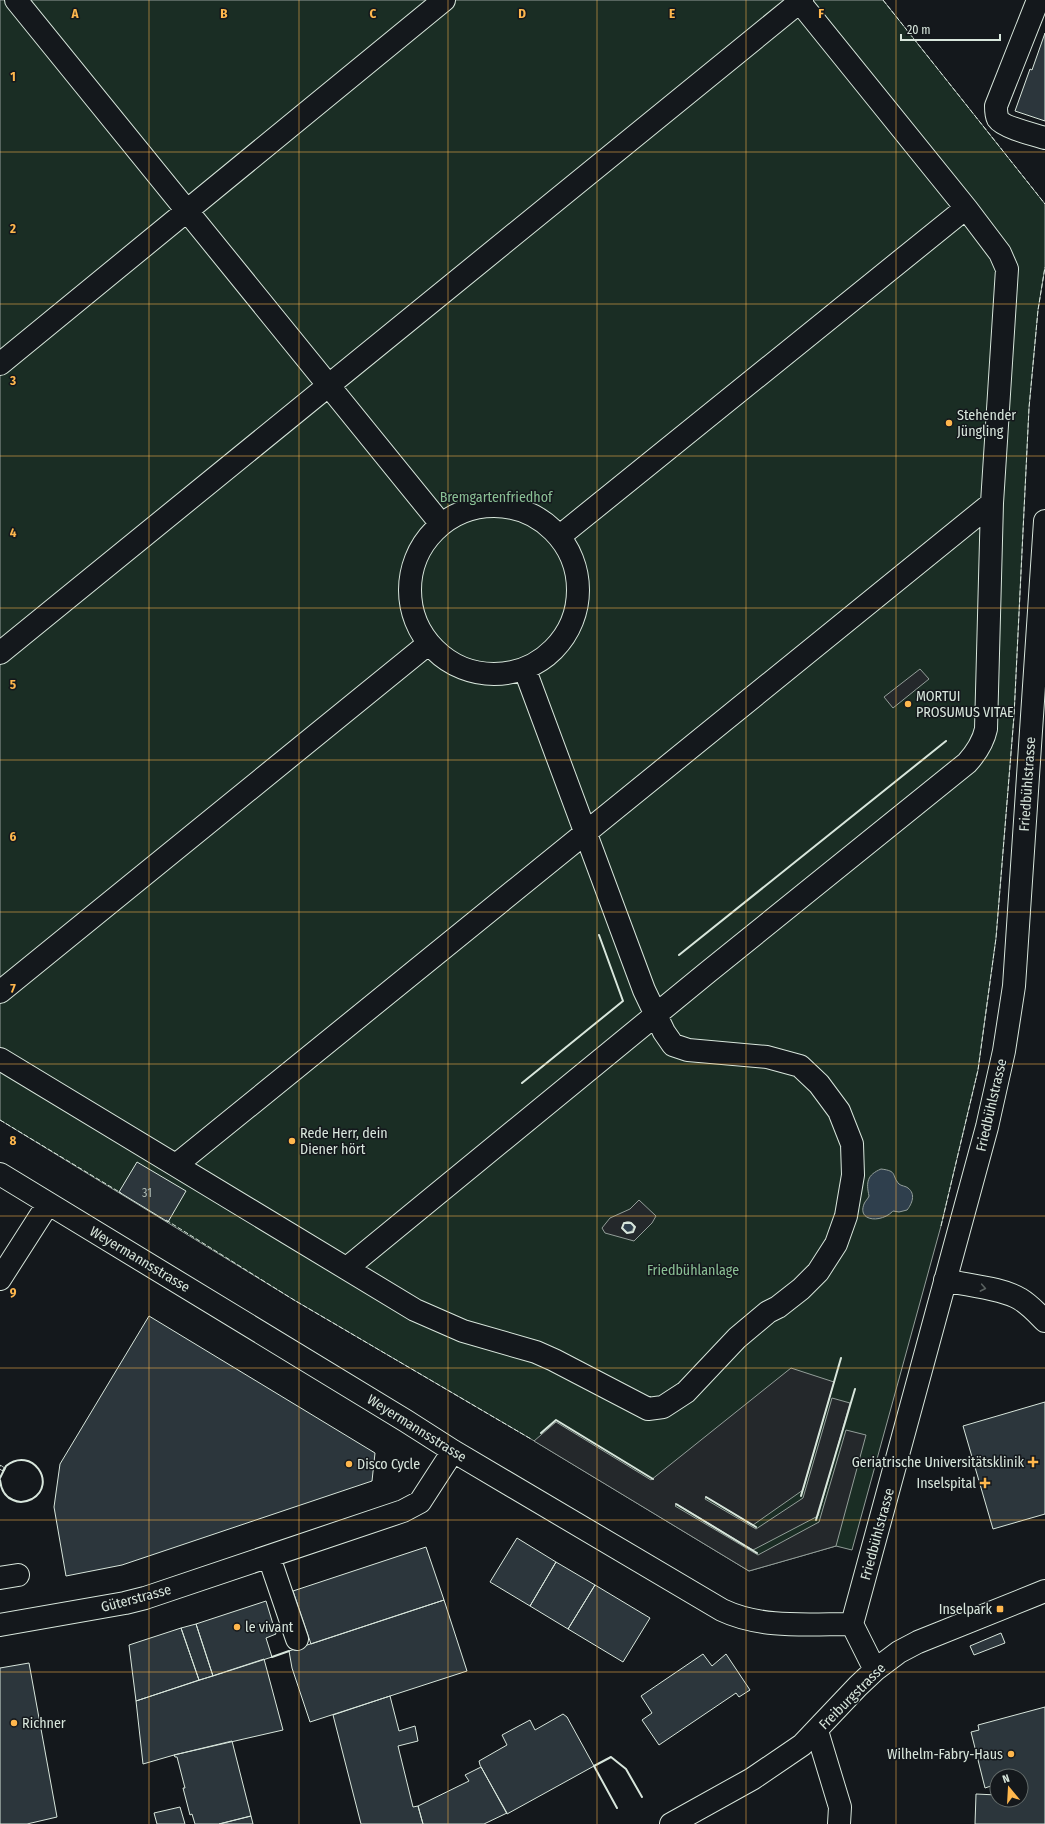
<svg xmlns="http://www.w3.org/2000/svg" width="1045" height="1824" viewBox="0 0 1045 1824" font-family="'Fira Sans Condensed',sans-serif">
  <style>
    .green { fill: #1a2d24; stroke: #939e99 }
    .parking { fill: #24282b; stroke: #939e99 }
    .water { fill: #2f3f4d; stroke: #939e99 }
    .building { fill: #2c363c; stroke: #d8e6dc }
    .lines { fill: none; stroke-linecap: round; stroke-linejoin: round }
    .minor-casing { stroke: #d8e6dc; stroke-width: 24 }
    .minor { stroke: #14181c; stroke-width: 22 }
    .rail-casing { stroke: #d8e6dc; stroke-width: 4.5 }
    .rail { stroke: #14181c; stroke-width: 3; stroke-dasharray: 9; stroke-linecap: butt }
    .fence { stroke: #d8e6dc; stroke-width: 1; stroke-dasharray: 5 2; stroke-linecap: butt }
    .wall { stroke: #d8e6dc; stroke-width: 2 }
    .oneway { stroke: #59605f }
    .grid { fill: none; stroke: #ffb74d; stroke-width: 1; stroke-opacity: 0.55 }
    .poi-dot { fill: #ffb74d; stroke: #14181c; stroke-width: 1.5 }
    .labels { text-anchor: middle; stroke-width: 3; stroke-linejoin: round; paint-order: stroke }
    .number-label { font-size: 12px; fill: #adbab4 }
    .poi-label { font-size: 14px; fill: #d8e6dc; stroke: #14181c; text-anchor: start }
    .park-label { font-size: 14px; fill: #8ac095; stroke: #14181c }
    .street-label { font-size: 14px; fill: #d8e6dc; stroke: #14181c }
    .grid-label { font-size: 13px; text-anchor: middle; font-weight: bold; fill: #ffb74d; stroke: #14181c; stroke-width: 3; stroke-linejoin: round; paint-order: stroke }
  </style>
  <rect width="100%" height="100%" fill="#14181c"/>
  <!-- green -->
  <path class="green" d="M0 0H883L1045 204V267L1038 310 1029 408 1014 716 996 938 978 1070 941 1226 852 1550 836 1546 749 1571 531 1439 294 1300 0 1120Z"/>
  <!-- parking -->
  <path class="parking" d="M920 669 929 679 893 708 884 697Z
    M639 1200 656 1216 652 1223 634 1241 605 1233 602 1228 610 1218 630 1209Z
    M791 1368 834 1382 803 1490 753 1525 706 1497 705 1499 756 1529 803 1498 832 1398 850 1403 818 1516 753 1550 677 1504 675 1506 758 1555 819 1522 846 1430 866 1435 836 1546 798 1557 749 1571 534 1441 556 1422 651 1480Z"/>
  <!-- water -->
  <path class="water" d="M881 1169C898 1171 891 1175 899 1184 901 1186 906 1186 908 1188 916 1194 912 1204 907 1210L899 1212 893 1211C882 1223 857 1222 864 1204 865 1201 868 1199 869 1196 866 1182 867 1175 881 1169Z
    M622.5 1227a5.5 5.5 0 1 1 11 0a5.5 5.5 0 1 1-11 0Z"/>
  <!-- building -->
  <path class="building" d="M1045 33V121L1015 111 1030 69 1032 70Z
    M137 1162 186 1191 168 1222 119 1192Z
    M149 1316 375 1453 372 1481 122 1565 66 1576 54 1507 60 1464Z
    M1045 1402V1514L993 1529 963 1426Z
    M517 1538 556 1562 530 1606 490 1582Z
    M426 1547 444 1600 311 1644 293 1591Z
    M556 1562 595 1585 568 1629 530 1606Z
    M595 1585 650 1618 623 1662 568 1629Z
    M444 1600 467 1671 310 1722 292 1668 289 1651Z
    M266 1601 276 1634 266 1638 272 1657 213 1676 196 1624Z
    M196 1624 213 1676 199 1680 181 1628Z
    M181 1628 199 1680 136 1701 129 1645Z
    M1001 1633 1005 1643 974 1655 970 1646Z
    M703 1654 712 1666 726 1654 750 1690 739 1697 736 1693 659 1745 642 1720 652 1713 641 1696Z
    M264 1659 283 1730 174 1755 143 1764 136 1701Z
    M29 1663 57 1817 27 1824H0V1668Z
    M390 1696 399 1731 415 1726 418 1741 398 1746 413 1807 418 1806 423 1824H361L333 1715Z
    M1045 1707V1824H975L976 1794 997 1795V1800H1021V1776H997V1793H995L994 1785 985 1788 971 1732 979 1730 978 1725Z
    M563 1714 567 1717 594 1766 507 1814 480 1765 479 1761 507 1745 502 1735 530 1720 535 1730Z
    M232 1741 251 1816 219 1824H195L192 1814 190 1815 183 1788H185L177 1757H175L174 1755Z
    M481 1767 507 1813 484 1824H423L418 1806 469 1781 465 1775Z
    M180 1807 185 1824H157L154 1813Z
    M251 1816 253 1824H219Z"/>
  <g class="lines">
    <!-- minor casing -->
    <g class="minor-casing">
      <path id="minor" d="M16 0 441 524
        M1038 0 996 106C996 111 996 115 998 119 1003 127 1035 135 1045 138
        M0 364 444 0
        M410 590a84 84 0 1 1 168 0a84 84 0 1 1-168 0Z
        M560 536 966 208
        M0 653 802 0
        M0 992 428 644
        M0 1059 415 1310 463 1331 536 1352 554 1360 648 1409 663 1407 686 1392 737 1338 768 1312 778 1307 801 1289 818 1272 836 1244 846 1216 853 1175 852 1144 839 1111 819 1084 800 1066 767 1057 688 1050 673 1045 664 1032 644 990 525 670
        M176 1165 992 503
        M0 1174 406 1421 453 1451 722 1610C762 1629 809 1624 852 1624
        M347 1268 708 972 967 763C976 753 983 743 986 729L992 503 1007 269 1000 253 966 208 798 0
        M0 1279 48 1204
        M945 1280C965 1285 1003 1288 1020 1299 1030 1305 1037 1313 1045 1321
        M269 1557 297 1639
        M0 1578 18 1575
        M0 1625 125 1603 145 1598 403 1511 420 1502 453 1451
        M875 1670 852 1624 987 1127 1004 1051 1014 986 1045 521
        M817 1731 840 1807 839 1824
        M671 1824 752 1779 802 1745 858 1686 875 1670 899 1652 918 1642 1045 1591"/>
    </g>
    <!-- minor -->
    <use href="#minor" class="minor"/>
    <!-- rail casing -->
    <g class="rail-casing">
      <path id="rail" d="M0 1467 3 1469"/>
    </g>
    <!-- rail -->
    <use href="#rail" class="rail"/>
    <!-- fence -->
    <path class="fence" d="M883 0 1045 204
      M0 1120 121 1193
      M166 1220 294 1300 531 1439
      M941 1226 978 1070 996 938 1014 716 1029 408 1038 310 1045 267"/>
    <!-- wall -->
    <path class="wall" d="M679 955 946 741
      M522 1083 623 1001 599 935
      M624 1223H631L635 1227 633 1232 627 1233 622 1228Z
      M541 1433 556 1420 653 1479
      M0 1478 6 1466C32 1445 58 1484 32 1499 26 1502 19 1503 13 1500 5 1497 1 1489 0 1480
      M801 1496 841 1358
      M706 1497 756 1527
      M676 1504 757 1553
      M816 1520 855 1389
      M272 1657 289 1651
      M617 1808 594 1766 611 1757 626 1769 642 1797"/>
  </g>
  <!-- one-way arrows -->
  <defs><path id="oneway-chevron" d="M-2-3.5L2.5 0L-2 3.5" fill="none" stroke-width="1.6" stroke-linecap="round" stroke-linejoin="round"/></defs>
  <use class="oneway" href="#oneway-chevron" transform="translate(983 1288) rotate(11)"/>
  <!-- grid -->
  <path class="grid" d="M149 0V1824M299 0V1824M448 0V1824M597 0V1824M746 0V1824M896 0V1824M0 152H1045M0 304H1045M0 456H1045M0 608H1045M0 760H1045M0 912H1045M0 1064H1045M0 1216H1045M0 1368H1045M0 1520H1045M0 1672H1045"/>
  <!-- markers -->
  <g class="poi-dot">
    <circle cx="949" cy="423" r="4"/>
    <circle cx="908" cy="704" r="4"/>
    <circle cx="292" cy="1141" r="4"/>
    <path d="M1031 1456h4v4h4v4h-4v4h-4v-4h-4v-4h4z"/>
    <circle cx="349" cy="1464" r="4"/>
    <path d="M983 1477h4v4h4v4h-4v4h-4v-4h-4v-4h4z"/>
    <rect x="996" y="1605" width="8" height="8" rx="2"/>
    <circle cx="237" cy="1627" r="4"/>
    <circle cx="14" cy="1723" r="4"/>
    <circle cx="1011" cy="1754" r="4"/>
  </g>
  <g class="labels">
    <!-- number labels -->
    <g class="number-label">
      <text x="147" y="1197">31</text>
    </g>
    <!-- poi labels -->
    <g class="poi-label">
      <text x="957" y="420">Stehender<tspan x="957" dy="16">Jüngling</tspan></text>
      <text x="916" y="701">MORTUI<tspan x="916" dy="16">PROSUMUS VITAE</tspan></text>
      <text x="300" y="1138">Rede Herr, dein<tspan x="300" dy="16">Diener hört</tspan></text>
      <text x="1024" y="1467" text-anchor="end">Geriatrische Universitätsklinik</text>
      <text x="357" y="1469">Disco Cycle</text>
      <text x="976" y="1488" text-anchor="end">Inselspital</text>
      <text x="992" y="1614" text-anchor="end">Inselpark</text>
      <text x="245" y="1632">le vivant</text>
      <text x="22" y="1728">Richner</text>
      <text x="1003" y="1759" text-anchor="end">Wilhelm-Fabry-Haus</text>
    </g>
    <!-- park labels -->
    <g class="park-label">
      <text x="496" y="502">Bremgartenfriedhof</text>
      <text x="693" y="1275">Friedbühlanlage</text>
    </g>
    <!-- street labels -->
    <g class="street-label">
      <text transform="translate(1027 784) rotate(-86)" y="5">Friedbühlstrasse</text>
      <text transform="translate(991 1105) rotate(-77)" y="5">Friedbühlstrasse</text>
      <text transform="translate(140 1259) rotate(31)" y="5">Weyermannsstrasse</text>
      <text transform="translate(417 1428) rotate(32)" y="5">Weyermannsstrasse</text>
      <text transform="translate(877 1534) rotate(-75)" y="5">Friedbühlstrasse</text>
      <text transform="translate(136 1598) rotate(-15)" y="5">Güterstrasse</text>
      <text transform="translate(852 1696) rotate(-45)" y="5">Freiburgstrasse</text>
    </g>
  </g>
  <g class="grid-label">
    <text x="75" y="18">A</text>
    <text x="224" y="18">B</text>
    <text x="373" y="18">C</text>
    <text x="522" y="18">D</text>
    <text x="672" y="18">E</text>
    <text x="821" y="18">F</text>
    <text x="13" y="81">1</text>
    <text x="13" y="233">2</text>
    <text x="13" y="385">3</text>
    <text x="13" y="537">4</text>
    <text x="13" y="689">5</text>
    <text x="13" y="841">6</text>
    <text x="13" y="993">7</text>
    <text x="13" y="1145">8</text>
    <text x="13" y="1297">9</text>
  </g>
  <!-- north arrow -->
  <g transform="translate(1009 1788) rotate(342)"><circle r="19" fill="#14181c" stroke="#626a69"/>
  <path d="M0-3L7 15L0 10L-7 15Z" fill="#ffb74d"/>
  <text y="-6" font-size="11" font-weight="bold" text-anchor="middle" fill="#d8e6dc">N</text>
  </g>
  <!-- scale -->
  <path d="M901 34v6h99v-6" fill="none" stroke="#d8e6dc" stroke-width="2"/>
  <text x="907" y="34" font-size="12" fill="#d8e6dc" stroke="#14181c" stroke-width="3" paint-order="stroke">20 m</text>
</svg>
